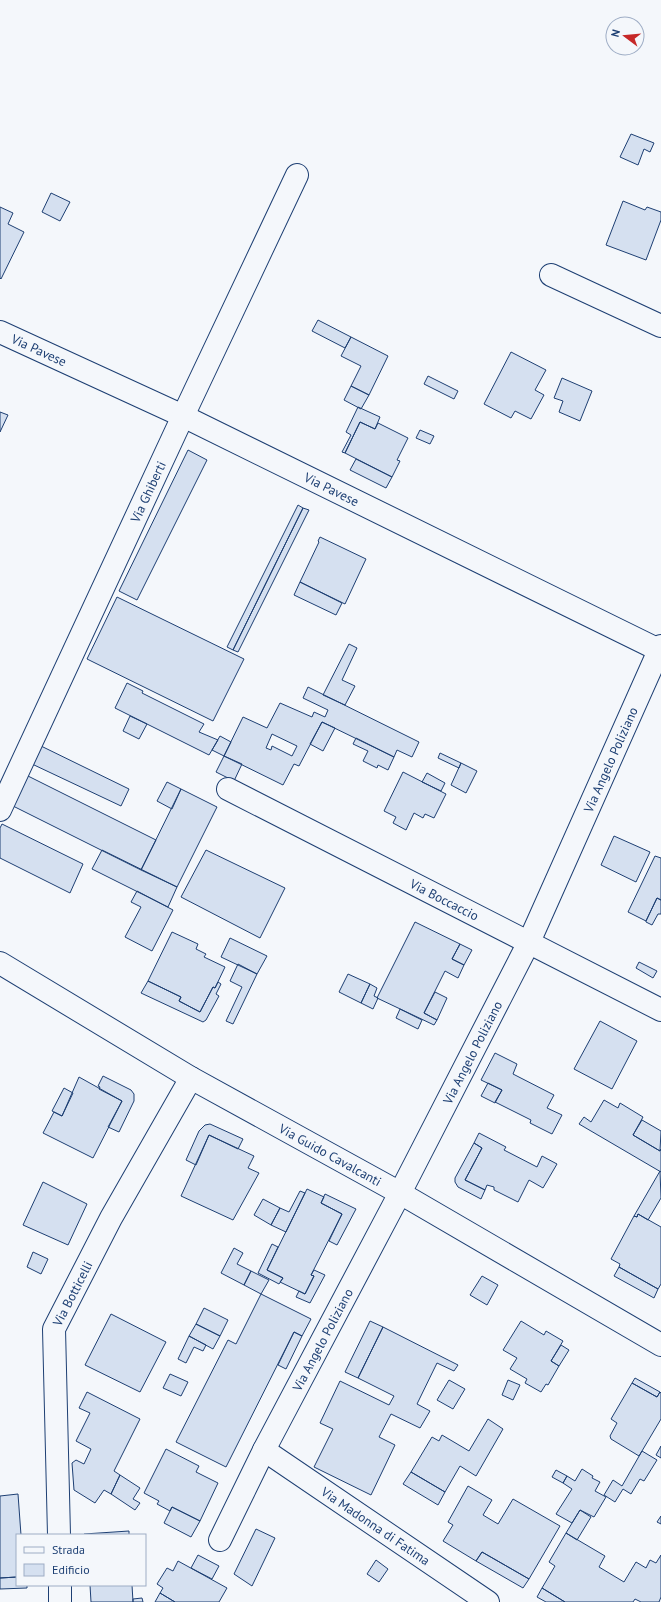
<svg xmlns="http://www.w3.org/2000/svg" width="661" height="1602" viewBox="0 0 661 1602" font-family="'PT Sans',sans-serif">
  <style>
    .building { fill: #d5e0f0; stroke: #1d3f73; fill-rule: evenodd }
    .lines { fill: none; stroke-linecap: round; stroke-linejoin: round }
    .street-casing { stroke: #1d3f73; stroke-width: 24 }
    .street { stroke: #f4f7fb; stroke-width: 22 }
    .labels { text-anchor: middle; stroke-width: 3; stroke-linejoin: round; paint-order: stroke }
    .street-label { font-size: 13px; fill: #1d3f73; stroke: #f4f7fb }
  </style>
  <rect width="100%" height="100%" fill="#f4f7fb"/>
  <!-- building -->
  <path class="building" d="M631 134 654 143 650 152 644 149 638 165 620 157Z
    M51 193 70 202 60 221 42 212Z
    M623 201 645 210 647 207 661 212V220L646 260 606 245Z
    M0 207 13 213 8 224 24 232 1 279 0 278Z
    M318 320 351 337 345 348 312 331Z
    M351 337 388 356 369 395 351 386 361 366 341 356Z
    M511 352 546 370 535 390 544 395 531 419 515 411 511 418 484 404Z
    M428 376 458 391 454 399 424 384Z
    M562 378 592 391 580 421 559 412 563 401 554 398Z
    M351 386 369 395 361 409 344 400Z
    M358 407 380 417 375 429 360 422 345 453 342 452 351 435 346 432Z
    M0 412 8 415 0 432Z
    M360 422 375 429 378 423 408 438 397 460 400 461 392 477 345 453Z
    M420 430 434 436 430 444 416 438Z
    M188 450 207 460 137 600 119 591Z
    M356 459 392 477 386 488 350 470Z
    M298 505 303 508 233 650 227 647Z
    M303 508 309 510 238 652 233 650Z
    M320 537 366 559 345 604 300 582 319 542 318 541Z
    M300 582 342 603 336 615 294 595Z
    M117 597 244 659 213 721 87 659Z
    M349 644 357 648 342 680 355 686 345 705 323 695Z
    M127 683 143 691 142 693 204 724 199 732 218 740 209 755 115 708Z
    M308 687 419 742 412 757 397 750 394 757 322 722 299 766 294 764 283 785 224 756 243 717 267 728 280 703 312 717 314 712 325 717 328 710 303 698ZM272 734 297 746 292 756 272 746 271 750 266 748Z
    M130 716 147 724 139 739 123 731Z
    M322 722 335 728 323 751 310 744Z
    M220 736 231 742 224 756 212 750Z
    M356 738 394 757 388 770 378 765 377 768 363 761 368 751 353 744Z
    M41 746 129 789 121 806 32 764Z
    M440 753 461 763 459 768 438 758Z
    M224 756 242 764 234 781 216 772Z
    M461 763 477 771 466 793 451 785Z
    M403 772 446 794 434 818 425 814 423 818 414 813 406 830 393 823 396 817 384 811Z
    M427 773 445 783 441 791 422 782Z
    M26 775 156 840 141 870 11 805Z
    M167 782 181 789 172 809 157 801Z
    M181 789 217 807 177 887 141 870Z
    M2 824 83 864 70 893 0 858V828Z
    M614 836 650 852 636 882 601 865Z
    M102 850 177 887 168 907 92 869Z
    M206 850 285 888 260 938 181 897Z
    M655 856 661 858V900L657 898 646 921 628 912Z
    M137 891 173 910 152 951 125 937 141 907 131 902Z
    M657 898 661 900V914H658L652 925 646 922V921Z
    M415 922 460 944 452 959 464 965 458 978 445 971 424 1013 437 1020 434 1025 377 998Z
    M172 932 198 944 196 949 206 954 204 957 225 967 215 988 213 987 200 1012 179 1001 181 997 148 981Z
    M230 938 267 956 257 974 221 957Z
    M460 944 472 950 464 965 452 959Z
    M639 962 657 971 653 978 636 968Z
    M238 964 257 974 233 1024 226 1021 242 987 230 981Z
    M348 974 370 984 361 1003 339 992Z
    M148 981 181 997 179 1001 200 1012 213 987 215 988 218 982 221 984 216 994 219 996 206 1020 203 1022 141 993Z
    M370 984 377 988 374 996 378 998 373 1009 361 1003Z
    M435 992 447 998 437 1020 424 1013Z
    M400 1009 422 1020 418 1029 396 1018Z
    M600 1021 637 1041 612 1089 574 1069Z
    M495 1053 517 1064 513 1074 554 1095 547 1108 562 1115 552 1134 530 1123 531 1120 495 1102 502 1090 481 1080Z
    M103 1076 131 1090 134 1094V1101L119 1132 108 1127 122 1101 99 1089 100 1087 98 1086Z
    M79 1077 122 1101 93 1158 43 1133 54 1112 62 1116Z
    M488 1083 502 1090 495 1103 481 1096Z
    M64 1088 73 1093 62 1116 52 1111Z
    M604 1100 618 1108 620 1103 643 1117 633 1135 660 1151 661 1149V1172L579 1124 584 1117 591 1122Z
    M642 1120 661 1131 660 1151 633 1135Z
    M210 1124 243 1139 238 1149 209 1135 196 1165 186 1160 199 1131 205 1125Z
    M479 1133 506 1147 504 1150 537 1167 542 1156 557 1164 543 1188 529 1180 518 1202 494 1190V1187L487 1185 485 1190 465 1180 482 1148 474 1143Z
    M209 1135 254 1156 248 1168 259 1173 233 1220 181 1196Z
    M474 1143 482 1148 465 1180 485 1190 481 1199 458 1187 455 1182V1178Z
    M660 1171 661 1198 648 1220 638 1214 637 1217 634 1216Z
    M43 1182 87 1204 68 1245 23 1225Z
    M307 1189 324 1197 321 1203 342 1214 311 1275 314 1276 305 1294 280 1282 283 1278 267 1270Z
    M300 1191 305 1193 286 1232 271 1225 280 1208 289 1212Z
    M325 1194 356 1209 337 1245 329 1241 342 1214 321 1203Z
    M263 1199 280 1208 271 1225 254 1215Z
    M638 1214 661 1227V1284L658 1289 619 1267 620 1264 611 1259 634 1216 637 1217Z
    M272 1244 278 1247 267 1270 283 1278 279 1284 258 1273Z
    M234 1248 243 1253 237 1264 251 1271 244 1285 221 1273Z
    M33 1252 48 1259 41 1274 27 1267Z
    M619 1267 658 1289 654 1298 614 1276Z
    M314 1270 325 1275 310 1303 296 1297 299 1291 305 1294 314 1276 311 1275Z
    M251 1271 269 1280 261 1294 244 1285Z
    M482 1276 498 1285 487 1305 470 1295Z
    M261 1294 311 1319 302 1336 294 1332 226 1467 176 1442 228 1340 236 1344Z
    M204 1308 228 1320 220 1336 196 1324Z
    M111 1314 166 1342 140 1392 85 1365Z
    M370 1321 383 1327 358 1378 345 1372Z
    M521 1321 544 1335 546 1331 563 1341 551 1361 559 1366 548 1385 546 1384 541 1392 525 1383 527 1379 510 1369 517 1358 503 1350Z
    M196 1324 220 1336 213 1349 189 1336Z
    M383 1327 458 1365 454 1371 437 1363 417 1404 430 1411 420 1428 391 1414 379 1437 395 1445 371 1495 314 1467 333 1429 320 1423 340 1381 389 1405 394 1396 358 1378Z
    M294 1332 302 1336 286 1369 278 1365Z
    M189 1336 206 1345 203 1351 194 1347 186 1363 178 1359Z
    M561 1345 569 1350 559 1366 551 1361Z
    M170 1374 188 1382 181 1396 163 1388Z
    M635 1378 660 1392 657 1397 632 1383Z
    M449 1380 465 1389 453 1409 437 1400Z
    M508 1380 520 1385 513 1400 502 1395Z
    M632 1383 657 1397 660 1392 661 1393V1419L639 1456 611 1439 610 1436 617 1423 611 1419Z
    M87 1392 140 1419 114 1471 120 1475 111 1494 104 1490 95 1503 74 1490 72 1463 76 1460 84 1464 91 1449 76 1441 90 1413 79 1408Z
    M488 1419 503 1429 476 1476 460 1466 445 1492 411 1472 432 1437 439 1441 442 1435 469 1451Z
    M661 1446V1458L656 1455Z
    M166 1449 199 1466 196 1472 218 1483 200 1521 172 1507 170 1511 157 1504 159 1501 144 1493Z
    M642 1451 657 1460 644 1481 640 1479 631 1494 623 1489 615 1502 604 1495 613 1480 622 1486Z
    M582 1469 593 1476 592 1478 600 1482 595 1491 606 1497 594 1517 580 1510 572 1523 556 1514 572 1489 563 1483 567 1476 575 1481Z
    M556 1470 567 1476 563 1483 552 1477Z
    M411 1472 445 1492 438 1505 403 1484Z
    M120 1475 140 1488 133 1499 140 1503 135 1510 111 1494Z
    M468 1486 492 1500 483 1515 498 1524 513 1499 560 1526 529 1579 482 1552 476 1561 443 1541 453 1525 448 1522Z
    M18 1494 21 1535H17V1577L0 1578V1496Z
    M172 1507 200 1521 191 1537 164 1523Z
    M580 1510 591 1517 577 1540 566 1533Z
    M661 1516V1524L657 1522Z
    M256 1529 275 1538 252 1586 234 1574Z
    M129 1531V1535H84V1534Z
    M566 1533 605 1556 599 1567 624 1582 636 1562 646 1568 650 1560 656 1563 661 1555V1597L659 1602H641L635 1599 633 1602H565L542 1588 555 1566 549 1562Z
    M482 1552 529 1579 523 1588 476 1561Z
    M198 1555 219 1566 212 1579 191 1568Z
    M376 1560 388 1569 379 1582 367 1574Z
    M178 1561 227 1588 219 1602H175L160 1593 163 1588 157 1584 167 1568 173 1571Z
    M17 1577V1585H27V1588L0 1589V1578Z
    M90 1585H132L133 1602H91Z
    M542 1588 565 1602H546L537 1597Z
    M160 1593 175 1602H155Z
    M142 1598 143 1602H133V1599Z"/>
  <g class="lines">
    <!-- street casing -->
    <g class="street-casing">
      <g id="street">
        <path d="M551 275 661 326"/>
        <path id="s1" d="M0 332 183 416 661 651"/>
        <path id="s2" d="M228 789 661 1010"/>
        <path id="s3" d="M0 810 183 416 297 175"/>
        <path id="s4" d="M0 963 191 1078 400 1193 661 1345"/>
        <path id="s5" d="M264 1450 488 1602"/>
        <path id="s6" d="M59 1535 54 1329 111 1218 191 1078"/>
        <path id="s7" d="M220 1540 264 1450 400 1193 529 942 661 646"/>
        <path d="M60 1585V1602"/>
      </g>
    </g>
    <!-- street -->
    <use href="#street" class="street"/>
  </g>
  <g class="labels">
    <!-- street labels -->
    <g class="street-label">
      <text dy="5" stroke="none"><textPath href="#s1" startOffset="43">Via Pavese</textPath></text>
      <text dy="5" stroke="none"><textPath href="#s1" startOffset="367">Via Pavese</textPath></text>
      <text dy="5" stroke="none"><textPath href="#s3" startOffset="351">Via Ghiberti</textPath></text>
      <text dy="5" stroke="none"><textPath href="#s7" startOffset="873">Via Angelo Poliziano</textPath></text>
      <text dy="5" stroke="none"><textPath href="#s2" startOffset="243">Via Boccaccio</textPath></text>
      <text dy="5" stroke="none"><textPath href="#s7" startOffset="549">Via Angelo Poliziano</textPath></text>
      <text dy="5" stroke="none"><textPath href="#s4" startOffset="382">Via Guido Cavalcanti</textPath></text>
      <text dy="5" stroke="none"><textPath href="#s6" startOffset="246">Via Botticelli</textPath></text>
      <text dy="5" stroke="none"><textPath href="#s7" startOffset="225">Via Angelo Poliziano</textPath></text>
      <text dy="5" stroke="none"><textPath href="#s5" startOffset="135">Via Madonna di Fatima</textPath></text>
    </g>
  </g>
  <!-- legend -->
  <rect x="16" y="1534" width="130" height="52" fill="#f4f7fb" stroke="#9eadc5"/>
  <rect x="24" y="1547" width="20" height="6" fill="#f4f7fb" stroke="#9eadc5"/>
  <text x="52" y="1554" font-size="12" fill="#1d3f73">Strada</text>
  <rect x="24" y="1564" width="20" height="12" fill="#d5e0f0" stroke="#9eadc5"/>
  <text x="52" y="1574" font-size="12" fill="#1d3f73">Edificio</text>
  <!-- north arrow -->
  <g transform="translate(625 36) rotate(286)"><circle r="19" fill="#f4f7fb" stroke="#9eadc5"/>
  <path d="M0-3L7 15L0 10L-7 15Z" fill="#c62828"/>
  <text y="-6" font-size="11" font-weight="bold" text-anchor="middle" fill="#1d3f73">N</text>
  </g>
</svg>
